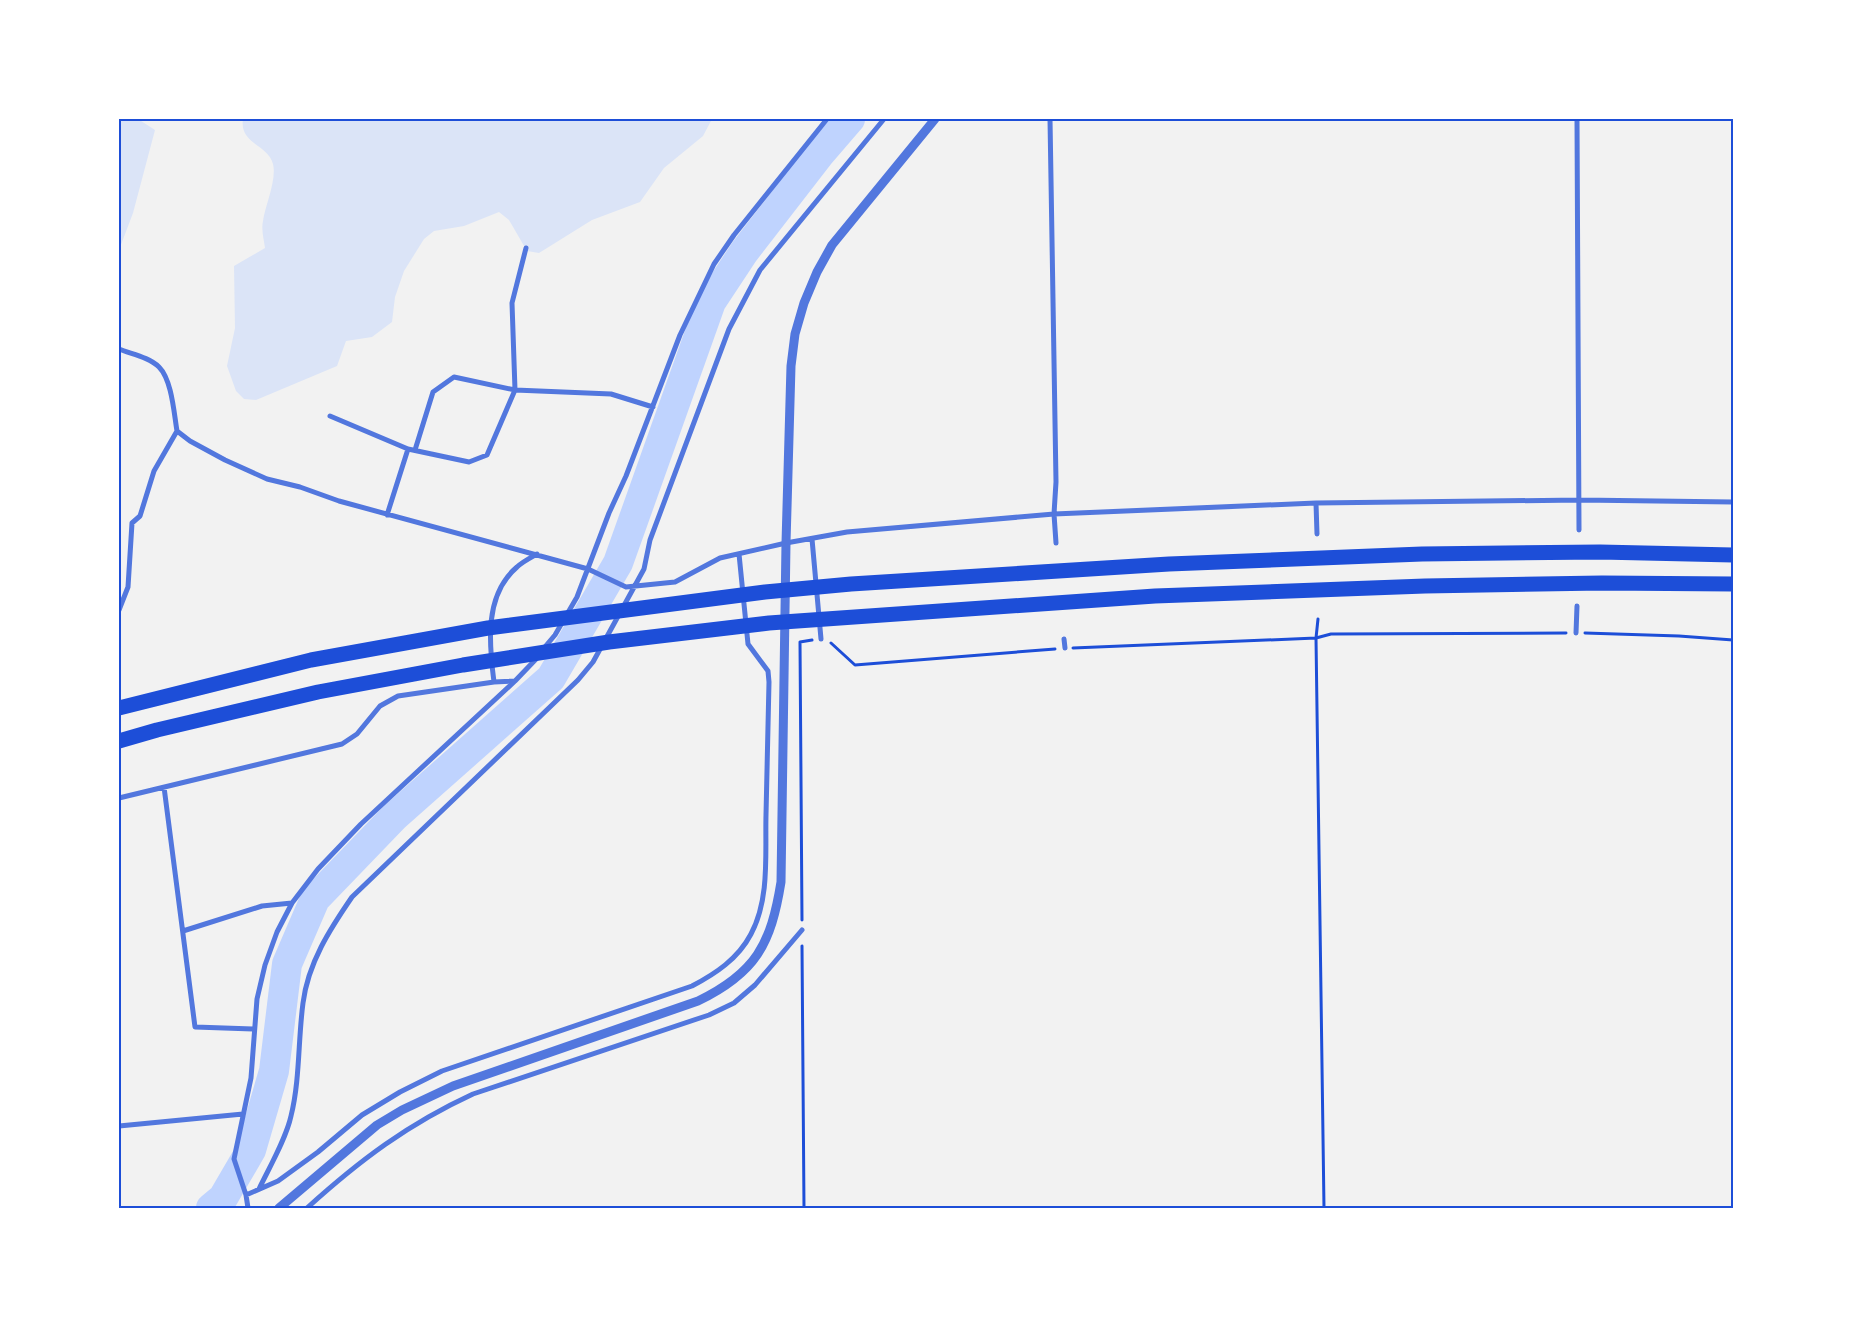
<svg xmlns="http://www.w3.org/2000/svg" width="1852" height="1327" viewBox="0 0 1852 1327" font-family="'Fira Sans Condensed',sans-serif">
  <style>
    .green { fill: #dbe4f7 }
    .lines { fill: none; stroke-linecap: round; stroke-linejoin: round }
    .river { stroke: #bfd3fe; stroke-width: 30 }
    .path { stroke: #1d4ed8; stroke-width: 3 }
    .minor { stroke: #5277de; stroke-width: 5 }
    .tertiary { stroke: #5277de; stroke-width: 9 }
    .motorway { stroke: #1d4ed8; stroke-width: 15 }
    .neatline { fill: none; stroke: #1d4ed8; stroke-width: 2 }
  </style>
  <rect width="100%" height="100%" fill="#f2f2f2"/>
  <!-- green -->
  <path class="green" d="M119 119H138L155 130 133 213 119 250Z
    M243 119H712L703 136 664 168 640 202 592 220 539 253 527 251 509 220 499 212 464 226 434 231 424 239 404 271 395 297 392 322 372 337 346 341 337 366 256 400 244 399 236 391 227 366 235 328 234 266 265 248C264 240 261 230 263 221 265 206 277 180 273 164 268 144 239 144 243 119Z"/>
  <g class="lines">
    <!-- river -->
    <path class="river" d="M211 1208 223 1198 251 1150 274 1071 287 964 315 899 394 817 551 678 618 563 711 302 744 252 819 155 850 119"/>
    <!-- path -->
    <path class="path" d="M1318 619 1316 638 1324 1208
      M1585 633 1679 636 1733 640
      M831 643 855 665 1055 649
      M1073 648 1316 638 1331 634 1566 633
      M802 920 800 642 812 640
      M802 946 804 1208"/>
    <!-- minor -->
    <path class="minor" d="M1050 119 1056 482 1054 514 1056 543
      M1577 119 1579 530
      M119 349C131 354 149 357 159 367 172 380 174 414 177 431L190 441 225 460 267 479 300 487 339 501 588 569 626 587 675 582 720 558 786 543 847 532 1054 514 1316 503 1580 500 1733 502
      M330 416 408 449 469 462 487 455 515 390 512 303 526 248
      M415 450 433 392 454 377 515 390 611 394 653 407
      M1316 503 1317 534
      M387 515 408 449
      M812 539 821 639
      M119 610 128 587 132 523 140 516 154 471 177 431
      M1576 633 1577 606
      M1064 639 1065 648
      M544 648 555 635 577 597 609 513 626 476 680 335 714 264 734 235 827 119
      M494 682C489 644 484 595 517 567 522 562 530 558 537 554
      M164 787 195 1027 253 1029
      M119 798 342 744 357 734 380 706 398 696 494 682 515 681
      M183 931 262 906 292 903
      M119 1126 243 1114
      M259 1189C269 1168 286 1139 291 1116 300 1080 298 1040 303 1003 308 963 330 929 352 897L578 680 593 662 644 569 650 540 729 329 760 270 884 119
      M246 1195 278 1181 318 1152 362 1115 400 1092 442 1071 692 986C715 974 738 959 751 934 770 899 765 853 766 815 767 770 768 726 769 682L768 671 748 644 739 554
      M248 1208 246 1195 234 1159 251 1078 257 999 265 965 277 932 292 903 318 869 361 824 515 681 538 657
      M307 1208C360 1160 408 1124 473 1094L709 1015 734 1003 755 985 802 930"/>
    <!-- tertiary -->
    <path class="tertiary" d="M279 1208 377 1125 402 1110 453 1086 698 1001C756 973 771 944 781 882L786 543 791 366 795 334 804 303 817 272 832 245 935 119"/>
    <!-- motorway -->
    <path class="motorway" d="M119 708 311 660 488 628 765 592 851 584 1169 564 1422 554 1600 552 1733 555
      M119 741 157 730 318 692 463 665 609 642 769 623 1155 596 1425 586 1602 583 1733 584"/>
  </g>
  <!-- border -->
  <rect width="1852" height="1327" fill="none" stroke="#ffffff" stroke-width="240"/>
  <rect x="120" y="120" width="1612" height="1087" class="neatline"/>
</svg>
